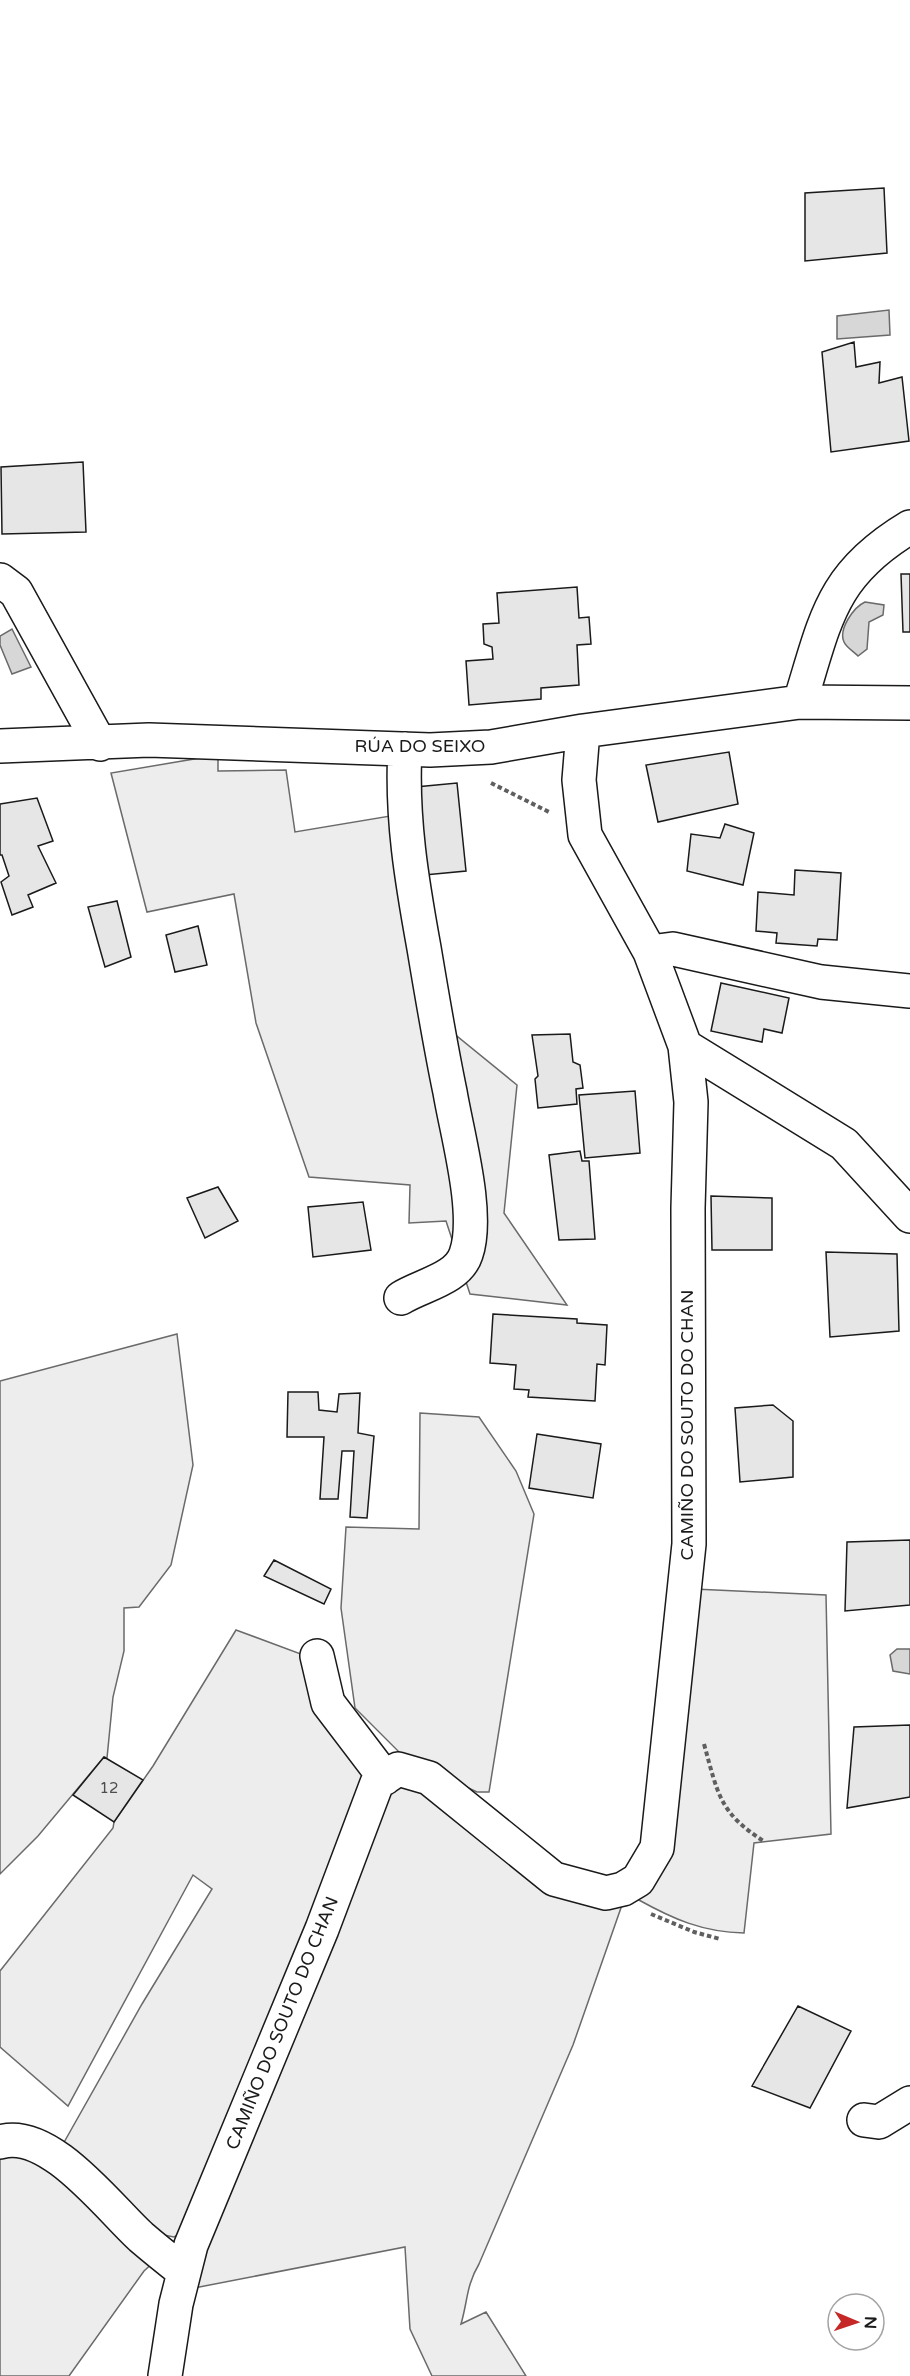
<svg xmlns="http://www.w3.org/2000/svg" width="910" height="2376" viewBox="0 0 910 2376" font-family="'Varela Round',sans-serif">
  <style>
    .green { fill: #ededed; stroke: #6a6a6a; stroke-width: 1.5 }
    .water { fill: #d7d7d7; stroke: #6a6a6a; stroke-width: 1.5 }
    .building { fill: #e6e6e6; stroke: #1a1a1a; stroke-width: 1.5 }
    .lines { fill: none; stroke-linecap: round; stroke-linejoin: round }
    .minor-casing { stroke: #1a1a1a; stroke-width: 36 }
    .path { stroke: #5f5f5f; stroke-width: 4; stroke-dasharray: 4.5 3; stroke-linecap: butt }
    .minor { stroke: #fff; stroke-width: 33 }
    .labels { text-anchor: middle; stroke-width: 4.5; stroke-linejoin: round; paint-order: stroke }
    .number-label { font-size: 15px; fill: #4d4d4d }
    .street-label { font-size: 18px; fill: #1a1a1a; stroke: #fff }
  </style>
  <rect width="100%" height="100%" fill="#fff"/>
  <!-- green -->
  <path class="green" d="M218 755V771L286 770 295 832 396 815 452 1032 517 1085 504 1213 567 1305 470 1294 446 1221 409 1223 410 1185 309 1177 256 1023 234 894 147 912 111 773Z
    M177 1334 193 1465 171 1565 139 1607 124 1608V1651L113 1697 107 1758 104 1757 38 1836 0 1874V1381Z
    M420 1413 479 1417 516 1471 534 1514 489 1792H477L406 1759 355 1708 341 1608 346 1527 419 1529Z
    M694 1589 826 1595 831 1834 754 1843 744 1933C702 1932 673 1919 637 1899Z
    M236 1630 309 1657 372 1776 189 2229 174 2237 153 2233 58 2153 142 2004 212 1889 193 1875 68 2106 0 2047V1971L113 1828 114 1822 153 1766Z
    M387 1784 418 1785 623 1902 573 2045 479 2264C466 2286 468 2300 461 2324L486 2312 526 2376H432L410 2329 405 2247 189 2289Z
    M0 2150 30 2152 156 2260 144 2271 69 2376H0Z"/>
  <!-- water -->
  <path class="water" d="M889 310 890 335 837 339V316Z
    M865 602 884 605 883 615 869 622 867 649 858 656C854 652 846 647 844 642 838 629 854 607 865 602Z
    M12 629 31 667 12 674 0 645V636Z
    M897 1649H910V1674L893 1671 890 1655Z"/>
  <!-- building -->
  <path class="building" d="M884 188 887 253 805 261V193Z
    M854 342 856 367 880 362 879 383 902 377 909 441 831 452 822 352Z
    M83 462 86 532 2 534 1 467Z
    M901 574H910V632H903Z
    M577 587 579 618 589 617 591 644 577 645 579 685 541 688V699L469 705 466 661 493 659 492 647 484 644 483 624 499 623 497 593Z
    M729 752 738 804 658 822 646 765Z
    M457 783 466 871 414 876 405 788Z
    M37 798 53 841 38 846 56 883 28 895 33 907 12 915 1 882 9 876 2 855H0V804Z
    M725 824 754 833 743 885 687 871 691 834 720 838Z
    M795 870 841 873 837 940 818 939 817 946 776 943 777 933 756 931 758 892 794 895Z
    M117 901 131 957 105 967 88 907Z
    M198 926 207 965 175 972 166 935Z
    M721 983 789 998 782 1033 764 1029 762 1042 711 1031Z
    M570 1034 573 1062 580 1065 583 1088 576 1089 577 1104 538 1108 535 1079 538 1076 532 1035Z
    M635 1091 640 1153 585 1158 579 1095Z
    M580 1151 582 1161H589L595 1239 559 1240 549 1155Z
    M218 1187 238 1221 205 1238 187 1198Z
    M711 1196 772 1198V1250H712Z
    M363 1202 371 1250 313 1257 308 1207Z
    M826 1252 897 1254 899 1331 830 1337Z
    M493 1314 577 1319V1323L607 1325 605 1365 597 1364 595 1401 528 1397 529 1390 514 1389 516 1365 490 1363Z
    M288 1392H318L319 1410 337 1412 339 1394 360 1393 358 1433 374 1436 367 1518 350 1517 354 1451H342L338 1499H320L324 1437H287Z
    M773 1405 793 1421V1477L740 1482 735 1408Z
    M537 1434 601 1444 593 1498 529 1488Z
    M910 1540V1605L845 1611 847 1542Z
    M274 1560 331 1589 324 1604 264 1576Z
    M910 1725V1797L847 1808 854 1727Z
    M104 1757 143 1780 114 1822 73 1795Z
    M798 2006 851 2031 810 2108 752 2086Z"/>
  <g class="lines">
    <!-- minor casing -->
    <g class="minor-casing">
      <path id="minor" d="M0 580 16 592 100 744
        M800 702C826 619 830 575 910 527
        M0 746 149 740 430 750 491 747 583 731 800 702 910 703
        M650 952 673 949 821 982 910 991
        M685 1046 844 1144 910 1216
        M401 1298C422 1285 458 1279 466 1254 480 1214 457 1134 450 1092 440 1044 432 996 424 948 412 882 401 817 405 749
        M317 1656 328 1703 385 1778
        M864 2120 879 2122 910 2103
        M0 2142C49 2127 109 2208 141 2237 155 2249 170 2261 184 2272
        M165 2376 176 2304 191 2245 322 1929 377 1783 398 1769 429 1778 554 1879 606 1893 623 1889 638 1880 657 1848 689 1544 688 1208 691 1102 685 1046 650 952 585 835 579 780 583 731"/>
    </g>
    <!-- path -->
    <path class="path" d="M491 783 549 812
      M704 1744C718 1794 719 1813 765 1842
      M651 1914 694 1932 720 1939"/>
    <!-- minor -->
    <use href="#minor" class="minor"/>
  </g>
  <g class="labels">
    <!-- number labels -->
    <g class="number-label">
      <text x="109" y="1793">12</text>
    </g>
    <!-- street labels -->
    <g class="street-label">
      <text x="420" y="752">RÚA DO SEIXO</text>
      <text transform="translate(687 1425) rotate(-90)" y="6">CAMIÑO DO SOUTO DO CHAN</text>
      <text transform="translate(282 2023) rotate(-68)" y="6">CAMIÑO DO SOUTO DO CHAN</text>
    </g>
  </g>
  <!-- north arrow -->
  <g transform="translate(856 2322) rotate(92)"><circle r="28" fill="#ffffff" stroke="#a3a3a3" stroke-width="1.5"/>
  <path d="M0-4.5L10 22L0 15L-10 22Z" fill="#c62828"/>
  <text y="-9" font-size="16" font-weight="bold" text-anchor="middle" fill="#1a1a1a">N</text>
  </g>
</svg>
